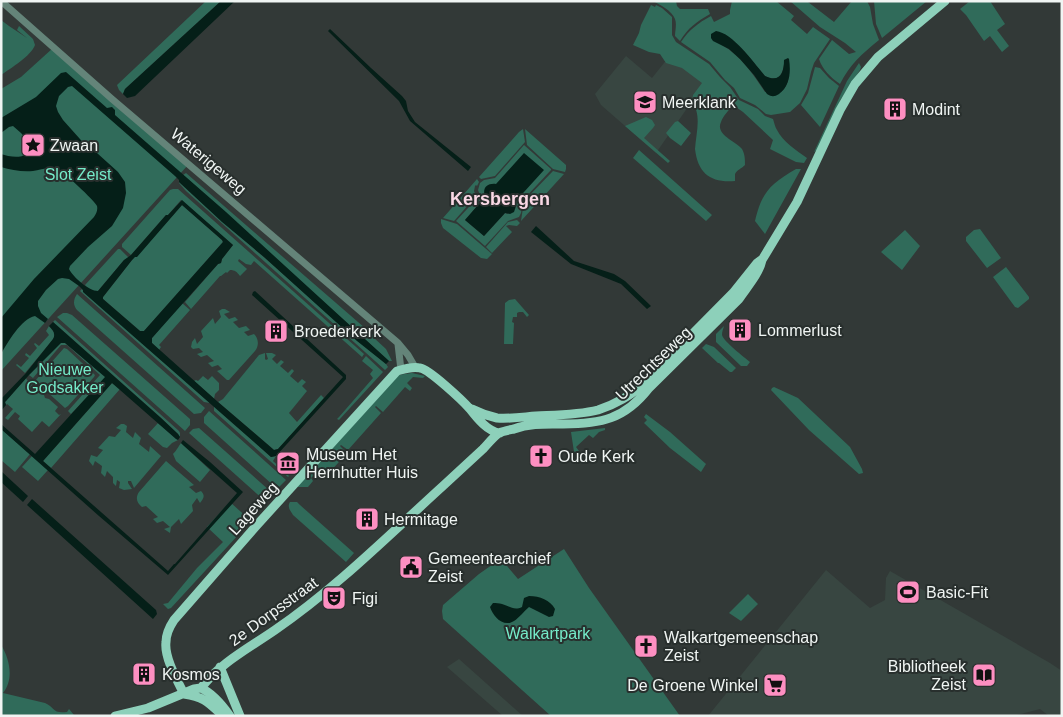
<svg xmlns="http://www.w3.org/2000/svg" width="1063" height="717" viewBox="0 0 1063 717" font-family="Helvetica,sans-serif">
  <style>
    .built { fill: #384641 }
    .green { fill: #306b5a; fill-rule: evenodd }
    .water { fill: #051f18; fill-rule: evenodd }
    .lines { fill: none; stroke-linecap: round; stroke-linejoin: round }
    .minor { stroke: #648479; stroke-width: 7 }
    .major { stroke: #8dd0ba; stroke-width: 9 }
    .labels { text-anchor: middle; stroke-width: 4; stroke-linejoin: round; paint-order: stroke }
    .poi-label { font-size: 16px; fill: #f0f5f3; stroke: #282f2d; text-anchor: start }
    .street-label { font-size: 16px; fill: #f0f5f3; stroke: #282f2d }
    .park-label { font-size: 16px; fill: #75ebc9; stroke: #282f2d }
    .neighbourhood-label { font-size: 18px; font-weight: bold; fill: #f9d8e5; stroke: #282f2d }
  </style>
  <rect width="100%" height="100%" fill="#323937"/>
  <!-- built -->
  <path class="built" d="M672 53 706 81 656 153 601 105 595 94 626 56 652 78Z
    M826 570 870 608 885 600 886 578 890 571 1050 663 1062 671V716H1049L1040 709 1013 716H708Z
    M459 659 523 716H503L447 667Z"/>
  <!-- green -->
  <path class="green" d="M206 1H221L125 89 123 94 119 90 117 85Z
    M652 1H676L677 6 680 9H708L710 14C696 22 688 28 680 41L675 36C675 31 677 24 675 19 672 11 660 4 652 1Z
    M732 1H776L794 16 791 20 807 34 813 27 830 39 814 63 811 72 807 89 800 103 790 112 771 115 766 114 755 105 740 98 734 88 725 80 710 62 681 42C689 30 698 23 711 16L714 22 730 14V10ZM722 45 744 51 765 76C781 84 783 72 785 59 788 73 792 81 781 92H765C753 74 741 56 722 45Z
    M790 1H809L808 2 834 22 852 1H867L870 7 873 24 879 40C862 54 850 64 840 84 831 78 822 69 819 59L832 40 849 54 856 52 845 43 820 27Z
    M874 1H927L882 38 876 24Z
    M970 1H990L1005 24 997 30 1009 46 1002 52 990 36 984 41 966 15 960 9Z
    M651 5 655 7 656 5 662 8 672 17V35L676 42 709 64 720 77 730 87 739 100 758 109 765 116 773 119C774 122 775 127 777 130 783 142 796 150 807 158L804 163 796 162 770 149 773 140 743 112 733 105C729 110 723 116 721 122 715 135 736 141 742 149 745 154 745 160 745 165 741 169 738 169 735 174V181C711 183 698 174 695 149 696 133 702 115 692 102L693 95 702 83 682 68 666 63 660 54 649 52 633 45 639 33 641 25Z
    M1 20 9 26 27 38 17 30 19 26 33 39 35 45C31 56 11 68 1 75Z
    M53 48 188 165 1 371V89L21 77Z
    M859 63 861 67 860 70 841 99 817 150 814 152 847 81Z
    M815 67 820 68 829 78 839 86 820 127 801 105 808 93Z
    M646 117 652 120 655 125 653 128 644 138 670 161 668 163 625 126Z
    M678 121 691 133 681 146 670 138 666 133 675 122Z
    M523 129 525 142 495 176 481 179 479 177 519 132Z
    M525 129 566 165V169L565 172 553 169 527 145Z
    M524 145 551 169V170L523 200 521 213 519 217 508 221 485 246 456 221 480 195 478 190 480 183 484 180 495 178ZM492 184H496L508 214 505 213 484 236 465 220 485 197Z
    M639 150 712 215 706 221 633 158Z
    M796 169H801L765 234 755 221C762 192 770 184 796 169Z
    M553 171 564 174 521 221 524 201Z
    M186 173 373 335V337L386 349 392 361H389L183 175Z
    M477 179 479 182 477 186 476 185 475 186 474 191 476 196 455 220 454 221 443 218Z
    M179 182C207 208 236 233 265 258 305 293 344 330 386 364L388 367 385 370 186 191 179 183Z
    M173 189H178L364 354 362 357 254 261 251 265 246 264 239 259 238 261 247 269 240 276C237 272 235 270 230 270L227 273 226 272 221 276H220L191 309 185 302 218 264 221 263 222 259 233 245 181 200 168 215H166L131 255 122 247V244L170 190Z
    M182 205 222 240 223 242 144 331H140L103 299V297L132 260 135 256H137Z
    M441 219 457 224 492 254 487 259 481 258 443 228 441 223Z
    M517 220 520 223 517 226 509 225 506 226 512 232 492 253 486 247 508 222Z
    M980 229 1001 258 987 268 966 241V237L974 230Z
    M905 230 920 246 902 270 881 252Z
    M118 249H120L129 258 124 260 98 291C92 292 88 289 85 285Z
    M1006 267 1029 297V299L1018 308 1015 307 993 277Z
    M82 289 84 292 210 403 204 402 80 291Z
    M77 294 205 408 201 413 194 414 77 310C73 305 73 300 77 294Z
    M515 299 529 315 527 317 523 312H519L517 313V317H513L512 322 514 323 513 344H504L505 303 509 300Z
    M182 303 190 310 159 345 161 347 159 350 152 343V338Z
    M222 309H225L230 312 224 314 229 319 235 317 238 320 233 322 239 328 246 326 250 330 244 332 248 336 254 334C259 339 259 346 255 351L229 380H227L217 371 222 369 218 365 212 367 208 363 214 361 207 355 201 357 197 354 203 352 199 348 193 349 191 347 192 342 195 338 197 344 203 337 201 331 213 318 215 324 221 317 219 311Z
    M63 313H67L72 315 190 419V425L185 431 57 317Z
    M55 320 179 431 180 433V437L178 434 161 418 53 322Z
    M49 326 54 332 55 337 25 373 16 365 17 364 21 367 29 358 25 355 26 353 30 356 37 348 34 344 35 343 39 346 49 335 46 331Z
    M724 326C723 330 722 331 722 335 724 342 744 357 750 362L747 366H741L716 342V334Z
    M64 342 106 377 71 414 68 411 100 375 67 345H61L33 378 29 375 60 343Z
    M706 344 714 347 736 368 732 372H730L719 363H718L702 348Z
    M64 348 67 349 95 375 94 377 68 406 65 408 35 381Z
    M265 353V359L266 360 268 359 266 353H272L276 355 272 359 277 364 281 360 284 362 280 366 288 373 292 369 294 371 290 376 298 383 302 379 306 382 302 386 307 391 289 413 297 422 321 395 324 398 278 449 274 450 218 402 223 399 259 355Z
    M366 356 383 372 339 420 337 419 339 417 373 378 370 374 373 370 362 361Z
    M412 373 425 376 423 378 413 377 407 383 412 388 410 391 405 387 383 412 376 406 375 407 381 413 348 450 341 445 340 446 347 453 329 473 322 467 311 478 313 481 308 487H298V485L398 375Z
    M203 376 208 380 212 376 219 383V390L215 394 214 399 194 381 196 380 198 381Z
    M26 378 27 380 44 395 45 398 49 399 58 407 55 411 59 415 61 414 49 427 42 421 32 432 18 419 20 416 15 412 8 420 5 418 13 409 7 404 6 405 5 402Z
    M112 383 120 389 51 468 43 461Z
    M774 387 798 398 850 447 862 469 863 473 859 474 809 430 771 390 772 388Z
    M214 406 271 457 276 456 273 461 289 476 288 477 214 411Z
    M209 411 286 480 279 487 276 484 274 486 204 423V417Z
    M646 414 670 432 706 464 701 472 670 448 644 423 647 420 644 417Z
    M158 423 178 440 172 443 167 448 163 447 148 434Z
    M121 424H124L127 426 126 432 133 438 135 432 141 438 139 444 149 452 150 446 161 456 134 488 131 481H128V483L132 489 124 490 119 488 120 482 117 480 116 486 113 483V477L107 471 105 477 101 473 102 466 95 461 93 466 89 461 91 455 97 457 103 450 98 448 109 436 115 437 121 430 116 428Z
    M199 428 270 491 269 492 272 496 266 502 189 433 193 429Z
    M605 428V430L599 432 593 438 589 435 576 447 579 451 577 453 574 452 571 432Z
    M1 429 30 454 15 472 1 460Z
    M181 443 210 470 200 482 176 461 173 454C177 450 178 447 181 443Z
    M32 456 48 470 38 481 22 467Z
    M166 461 194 485 189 487 196 493 201 491C206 496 203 499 200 503L197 498 192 505 193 511 181 524 179 519 171 527 170 533 164 529 170 527 163 521 157 523 153 519 158 517 146 506 142 507C137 503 135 498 139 492Z
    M230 502 251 521 171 608 168 609 163 604 168 603 197 568 223 542 207 527Z
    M290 502H297L300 505 354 553 346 562 293 515C290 510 287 507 290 502Z
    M564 549 589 588 680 716H551L443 619 442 611 443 605 479 574 499 560 500 561 502 560 518 579Z
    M748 594 758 604 741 621 729 613Z
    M1 645C10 659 14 680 3 693L45 703C55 707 52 714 67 712L69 709 74 715 1 716Z"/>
  <!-- water -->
  <path class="water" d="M221 1H235L135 96 127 98 123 94 125 89Z
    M330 29 371 68 402 96 406 101 408 111 415 122 471 167 468 171 410 121 399 101 329 32 328 31Z
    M716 31C733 33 754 63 765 76 780 83 784 73 784 60L788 58 789 59C791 72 790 86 779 94 774 97 772 97 767 94L754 75 740 59 729 49 713 41 711 38V34Z
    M66 72 107 108 112 107 115 110V115L226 212 389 361 386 364 357 341 264 257 222 222 179 182V180L175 176 72 86 68 87 59 96 56 106 58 112 63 120 88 148 97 153 118 172 125 182 126 193 123 208 112 226 88 247 70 266 69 269C73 277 89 291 98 291L124 260 131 255 166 215H168L182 200 233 245 222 259 221 263 218 264 152 338V343L218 402 274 450 278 449 343 377 252 295 253 292 255 291 346 375V379L276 456 271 457 83 292V290L79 286 69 279 62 278 58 279 46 290 38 301V306L41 313 48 319 45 323 35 316C21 319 8 342 1 354V318L34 279 94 217C96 214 98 210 97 206 95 201 62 170 56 169 49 166 40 170 33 171 22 172 11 170 1 167V154C12 158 31 160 31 144L21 133 13 126 9 127 1 133V118L36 97 61 73ZM182 205 222 240 223 242 144 331H140L103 299V297L132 260 135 257H137Z
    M524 153 544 170 514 203 516 206 514 212 510 214 505 213 484 236 465 220 485 197C482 188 487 183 496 184Z
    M536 226 574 261 614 274 625 281 651 306 647 309 621 284 571 264 531 232Z
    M53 322 161 418 178 434 180 437 178 440 176 439 112 383 43 461 168 571 174 564H175L237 493 183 445 181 443 183 440 210 462 243 492 168 575 99 516 1 429V424L35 454 105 377 65 343H61L29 375 6 401 5 402 6 405 1 411V399L26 373 53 339C56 334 53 330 49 326Z
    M1 471 28 496 23 502 1 482Z
    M32 499 156 610 157 614 153 619 27 505Z
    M529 596C540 596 550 600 555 609L553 616 549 617 529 607C524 611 519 618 514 621 503 628 493 616 490 607L493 603C496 603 499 603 502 604 509 606 514 611 522 607L524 598Z"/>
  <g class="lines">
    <!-- minor -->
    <path class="minor" d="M1 1 112 99 398 343 408 355 415 367
      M398 344 401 370"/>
    <!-- major -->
    <path class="major" d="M472 409C480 413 488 416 497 418 510 419 523 417 536 416 556 415 578 415 598 410 614 405 632 395 644 383L733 293 757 263 761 260
      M220 667 240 716
      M201 688C220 663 249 648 275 630 335 589 390 534 444 485 457 473 470 461 483 449 488 444 493 437 499 433 503 431 509 430 514 429 530 423 546 424 563 424 601 424 625 419 649 388L739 299C747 287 759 274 762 260L797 202 840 110 855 84 878 57 945 1
      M201 688C212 693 223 706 230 716
      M184 694C177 680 164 657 166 642 166 634 170 626 174 620L257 525 397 371C404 369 412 366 420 368 429 369 463 401 470 409 477 418 488 432 500 433
      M184 694C204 697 208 702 223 716
      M115 716 148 708 194 689 201 688"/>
  </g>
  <!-- icons -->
  <defs>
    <g id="school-square" transform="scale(1.25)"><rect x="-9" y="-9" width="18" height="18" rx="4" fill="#fd8fc1" stroke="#282f2d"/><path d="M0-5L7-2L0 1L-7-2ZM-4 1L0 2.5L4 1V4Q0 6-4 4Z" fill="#111"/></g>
    <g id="building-square" transform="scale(1.25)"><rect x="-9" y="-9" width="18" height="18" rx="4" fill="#fd8fc1" stroke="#282f2d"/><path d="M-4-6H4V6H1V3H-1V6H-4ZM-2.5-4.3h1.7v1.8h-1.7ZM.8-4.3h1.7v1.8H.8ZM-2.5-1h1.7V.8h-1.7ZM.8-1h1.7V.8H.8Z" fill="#111"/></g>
    <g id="sight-square" transform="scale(1.25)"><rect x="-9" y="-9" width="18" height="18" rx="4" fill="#fd8fc1" stroke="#282f2d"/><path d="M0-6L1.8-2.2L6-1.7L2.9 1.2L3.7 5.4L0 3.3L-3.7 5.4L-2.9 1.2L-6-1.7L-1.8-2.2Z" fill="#111"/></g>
    <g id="church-square" transform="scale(1.25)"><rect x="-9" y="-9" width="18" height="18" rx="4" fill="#fd8fc1" stroke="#282f2d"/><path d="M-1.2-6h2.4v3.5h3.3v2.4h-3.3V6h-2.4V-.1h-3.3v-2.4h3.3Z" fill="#111"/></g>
    <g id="museum-square" transform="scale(1.25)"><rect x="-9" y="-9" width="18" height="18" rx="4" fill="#fd8fc1" stroke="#282f2d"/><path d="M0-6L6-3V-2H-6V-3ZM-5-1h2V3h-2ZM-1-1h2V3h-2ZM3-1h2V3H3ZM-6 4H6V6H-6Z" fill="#111"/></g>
    <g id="civic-square" transform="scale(1.25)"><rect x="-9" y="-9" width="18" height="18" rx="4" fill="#fd8fc1" stroke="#282f2d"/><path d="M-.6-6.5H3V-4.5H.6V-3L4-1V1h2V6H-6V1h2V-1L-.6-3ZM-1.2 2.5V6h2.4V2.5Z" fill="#111"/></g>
    <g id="stadium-square" transform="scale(1.25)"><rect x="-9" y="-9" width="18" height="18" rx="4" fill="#fd8fc1" stroke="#282f2d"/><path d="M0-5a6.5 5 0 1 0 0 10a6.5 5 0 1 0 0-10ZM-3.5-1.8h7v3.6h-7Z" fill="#111"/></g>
    <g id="theatre-square" transform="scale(1.25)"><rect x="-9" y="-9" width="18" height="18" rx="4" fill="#fd8fc1" stroke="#282f2d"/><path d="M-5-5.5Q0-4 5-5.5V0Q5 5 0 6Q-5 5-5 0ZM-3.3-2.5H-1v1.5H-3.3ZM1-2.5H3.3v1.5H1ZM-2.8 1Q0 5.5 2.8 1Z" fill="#111"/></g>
    <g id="library-square" transform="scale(1.25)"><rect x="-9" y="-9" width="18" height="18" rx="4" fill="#fd8fc1" stroke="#282f2d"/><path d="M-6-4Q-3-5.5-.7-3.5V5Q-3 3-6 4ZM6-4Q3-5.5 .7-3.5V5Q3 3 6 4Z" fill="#111"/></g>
    <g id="supermarket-square" transform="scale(1.25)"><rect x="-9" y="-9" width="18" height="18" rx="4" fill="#fd8fc1" stroke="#282f2d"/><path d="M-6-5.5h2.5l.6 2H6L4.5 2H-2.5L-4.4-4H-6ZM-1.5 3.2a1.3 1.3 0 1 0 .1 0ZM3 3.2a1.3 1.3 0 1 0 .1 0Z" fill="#111"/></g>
  </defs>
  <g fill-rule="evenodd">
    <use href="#school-square" x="645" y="102"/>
    <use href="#building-square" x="895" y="109"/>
    <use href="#sight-square" x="33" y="145"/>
    <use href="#building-square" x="740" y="330"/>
    <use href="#building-square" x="276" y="331"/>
    <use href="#church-square" x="541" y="456"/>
    <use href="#museum-square" x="288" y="463"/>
    <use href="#building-square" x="367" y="519"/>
    <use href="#civic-square" x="411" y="567"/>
    <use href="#stadium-square" x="908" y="592"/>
    <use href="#theatre-square" x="334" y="598"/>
    <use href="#church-square" x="646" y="646"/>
    <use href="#building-square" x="144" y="674"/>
    <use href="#library-square" x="984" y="675"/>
    <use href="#supermarket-square" x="775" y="685"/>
  </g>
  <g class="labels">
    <!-- poi labels -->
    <g class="poi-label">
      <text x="662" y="108">Meerklank</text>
      <text x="912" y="115">Modint</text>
      <text x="50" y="151">Zwaan</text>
      <text x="758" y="336">Lommerlust</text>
      <text x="294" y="337">Broederkerk</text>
      <text x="306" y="460">Museum Het<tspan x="306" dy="18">Hernhutter Huis</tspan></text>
      <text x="558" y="462">Oude Kerk</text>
      <text x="384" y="525">Hermitage</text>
      <text x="428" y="564">Gemeentearchief<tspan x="428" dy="18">Zeist</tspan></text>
      <text x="926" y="598">Basic-Fit</text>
      <text x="352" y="604">Figi</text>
      <text x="664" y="643">Walkartgemeenschap<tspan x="664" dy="18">Zeist</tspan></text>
      <text x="966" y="672" text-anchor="end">Bibliotheek<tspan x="966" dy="18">Zeist</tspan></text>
      <text x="162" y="680">Kosmos</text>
      <text x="758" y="691" text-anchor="end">De Groene Winkel</text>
    </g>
    <!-- street labels -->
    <g class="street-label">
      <text transform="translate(209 161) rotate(40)" y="6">Waterigeweg</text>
      <text transform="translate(653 363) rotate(-44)" y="6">Utrechtseweg</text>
      <text transform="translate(253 508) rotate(-48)" y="6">Lageweg</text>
      <text transform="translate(273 611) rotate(-36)" y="6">2e Dorpsstraat</text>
    </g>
    <!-- park labels -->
    <g class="park-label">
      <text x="78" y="180">Slot Zeist</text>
      <text x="65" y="375">Nieuwe<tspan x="65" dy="18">Godsakker</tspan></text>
      <text x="548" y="639">Walkartpark</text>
    </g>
    <!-- neighbourhood labels -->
    <g class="neighbourhood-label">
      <text x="500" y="205">Kersbergen</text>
    </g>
  </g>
  <!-- border -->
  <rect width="1063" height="717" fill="none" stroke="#f0f5f3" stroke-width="5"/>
</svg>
